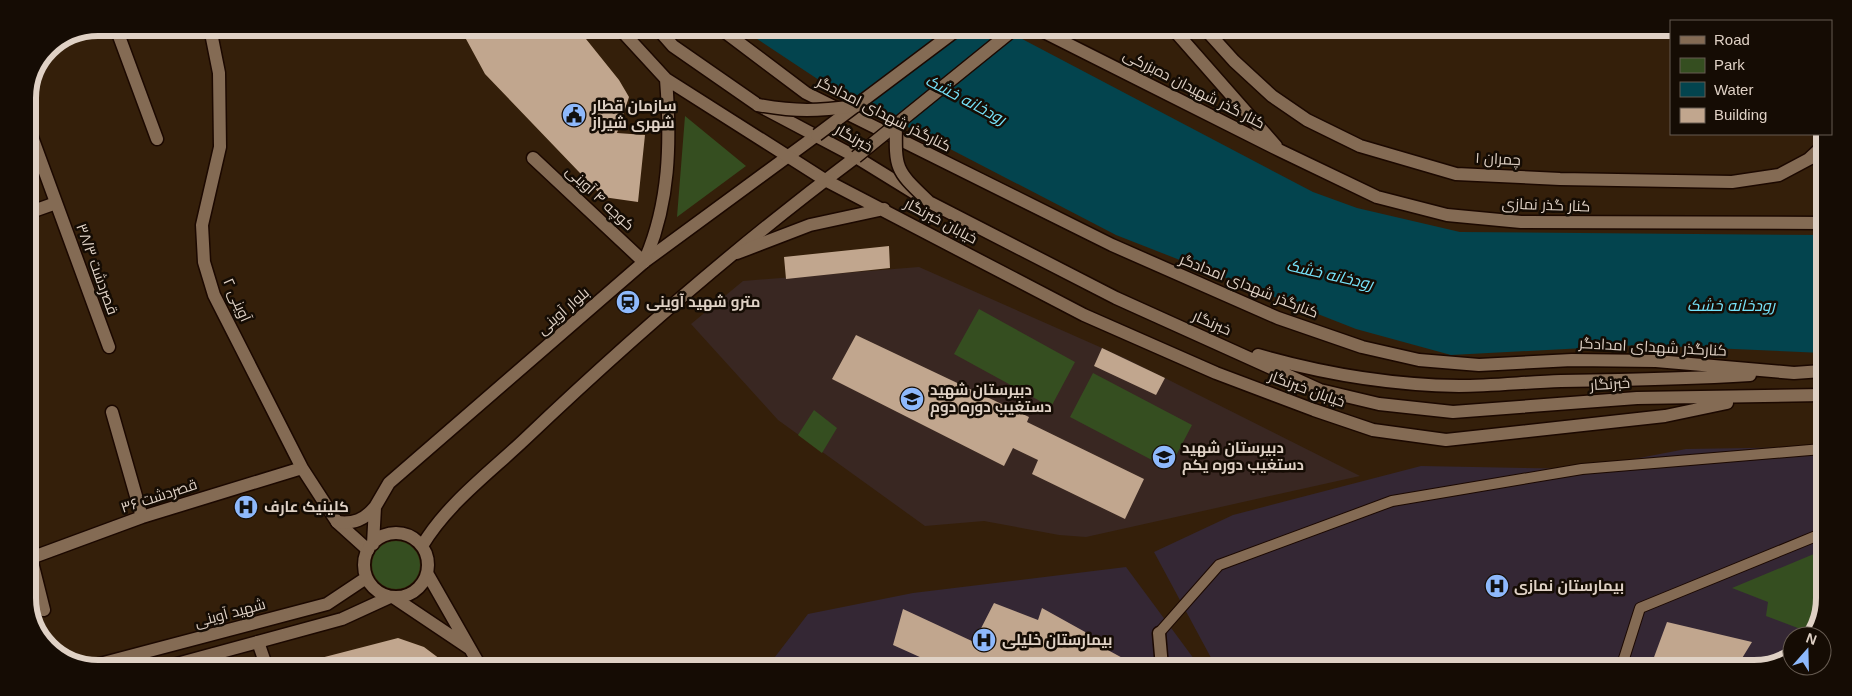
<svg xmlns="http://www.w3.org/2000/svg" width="1852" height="696" viewBox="0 0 1852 696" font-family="Arial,Cairo,sans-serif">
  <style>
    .education { fill: #392722 }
    .medical { fill: #342734 }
    .green { fill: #354e20 }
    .water { fill: #03444e }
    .building { fill: #c1a68e }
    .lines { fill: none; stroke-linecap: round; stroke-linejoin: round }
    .service-casing { stroke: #1b0800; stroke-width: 12 }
    .minor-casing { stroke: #1b0800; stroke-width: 15 }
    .tertiary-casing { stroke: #1b0800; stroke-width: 15 }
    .secondary-casing { stroke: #1b0800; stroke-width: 15 }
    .service { stroke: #846b54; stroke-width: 10 }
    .minor { stroke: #846b54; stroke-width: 12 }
    .tertiary { stroke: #846b54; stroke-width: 12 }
    .secondary { stroke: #846b54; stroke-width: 12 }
    .tertiary-bridge-casing { stroke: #1b0800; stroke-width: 15; stroke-linecap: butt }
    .secondary-bridge-casing { stroke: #1b0800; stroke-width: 15; stroke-linecap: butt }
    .tertiary-bridge { stroke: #846b54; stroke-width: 12 }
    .secondary-bridge { stroke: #846b54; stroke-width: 12 }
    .labels { text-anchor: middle; stroke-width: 5; stroke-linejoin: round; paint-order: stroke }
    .street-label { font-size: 15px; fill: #dfd1c5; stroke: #150c04 }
    .poi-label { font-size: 15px; font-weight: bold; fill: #dfd1c5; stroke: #150c04; text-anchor: start }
    .water-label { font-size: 16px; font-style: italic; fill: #76e3fa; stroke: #150c04 }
    .rim { fill: none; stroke: #dfd1c5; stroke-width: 6 }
  </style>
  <rect width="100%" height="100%" fill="#341f0a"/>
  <!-- education -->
  <path class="education" d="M919 267 1127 359 1360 476 1086 537 1059 535 984 521 925 526 778 420 691 324 743 281Z"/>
  <!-- medical -->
  <path class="medical" d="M1822 447 1821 621 1809 636H1792V655L1754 668 1216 667 1154 552 1233 515 1421 466 1582 469 1686 449Z
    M1126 567 1200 667 768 666 808 614 913 593Z"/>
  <!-- green -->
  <path class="green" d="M685 116 746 166 677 217Z
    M979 309 1075 362 1051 407 954 354Z
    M1093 373 1192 425 1169 469 1070 417Z
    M814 410 837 428 822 453 798 435Z
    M372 565a24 24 0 1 1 48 0a24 24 0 1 1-48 0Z
    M1821 551V621L1811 633 1766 616 1768 602 1732 588Z"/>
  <!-- water -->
  <path class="water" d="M742 29 1005 30 1313 192 1357 208 1460 232 1823 235V353L1641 345 1451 355 1356 329 1116 235 825 84Z"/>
  <!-- building -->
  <path class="building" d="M460 28 578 29 619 80 629 97 617 133 645 135 638 202 603 197 485 74Z
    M889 246 890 268 786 279 784 257Z
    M856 335 1029 417 1027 422 1144 479 1125 519 1032 474 1038 460 1013 448 1004 466 832 379Z
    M1102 348 1165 378 1156 395 1094 366Z
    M994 603 1038 620 1042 608 1087 633 1084 637 1139 667H942L893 645 903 609 974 642Z
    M1667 622 1752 642 1736 668H1650Z
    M398 638 424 647 448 665H314L313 660Z"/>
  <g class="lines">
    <!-- service casing -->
    <g class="service-casing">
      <path id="service" d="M1159 633 1219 565 1392 501 1582 469 1822 449
        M1621 668 1640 608 1821 534"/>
    </g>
    <!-- minor casing -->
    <g class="minor-casing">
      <path id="minor" d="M116 28 157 139
        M210 28 219 73 220 147 202 225 204 262 214 295 302 468 337 522 368 550
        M28 126 109 347
        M533 158 644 262
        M28 213 56 203
        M112 412 142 517
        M31 558 44 610
        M28 559 142 517 302 468
        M1159 633 1162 667
        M258 642 266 665"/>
    </g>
    <!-- tertiary casing -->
    <g class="tertiary-casing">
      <path id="tertiary" d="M1206 30 1234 61 1272 96 1307 120 1360 146 1456 174 1560 179 1732 182 1779 175 1809 159 1824 145
        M337 522C354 524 364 520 375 507
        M364 565a32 32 0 1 1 64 0a32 32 0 1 1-64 0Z
        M373 544 375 507 389 483 644 262 817 135
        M422 546C447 504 489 473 524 440 628 341 741 243 856 157
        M427 573 480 666
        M393 597 469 648
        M96 665 327 604 366 578
        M173 665 342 619 390 597"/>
    </g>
    <!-- secondary casing -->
    <g class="secondary-casing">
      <path id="secondary" d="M620 29 666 79 825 180 1084 315 1216 373 1314 410 1373 430 1446 440 1665 416 1727 403
        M658 29 673 46 758 105 856 157 929 202 1116 298 1320 390 1379 404 1453 412 1637 398 1822 395
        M721 29 806 93 1112 245 1278 318 1362 347 1419 360 1479 365 1572 360 1656 361 1794 373 1822 371
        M1040 30 1281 151 1377 197 1447 215 1521 222 1823 223
        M1174 30 1276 146
        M737 253 810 225 884 209
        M644 262C670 204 671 142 666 79
        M1258 355C1324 374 1390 385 1459 386 1493 386 1527 382 1561 381 1624 380 1686 379 1750 375"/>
    </g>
    <!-- service -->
    <use href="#service" class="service"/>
    <!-- minor -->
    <use href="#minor" class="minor"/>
    <!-- tertiary -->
    <use href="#tertiary" class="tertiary"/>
    <!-- secondary -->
    <use href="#secondary" class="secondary"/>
    <!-- tertiary-bridge casing -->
    <g class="tertiary-bridge-casing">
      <path id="tertiary-bridge" d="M817 135 958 29
        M856 157 1013 30"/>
    </g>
    <!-- secondary-bridge casing -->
    <g class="secondary-bridge-casing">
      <path id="secondary-bridge" d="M758 105C796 112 818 111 856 106
        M896 125C895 171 896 170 929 202"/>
    </g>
    <!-- tertiary-bridge -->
    <use href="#tertiary-bridge" class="tertiary-bridge"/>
    <!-- secondary-bridge -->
    <use href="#secondary-bridge" class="secondary-bridge"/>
  </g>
  <!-- icons -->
  <defs>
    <g id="civic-disc" transform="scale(1.25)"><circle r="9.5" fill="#8eb9fc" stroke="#150c04"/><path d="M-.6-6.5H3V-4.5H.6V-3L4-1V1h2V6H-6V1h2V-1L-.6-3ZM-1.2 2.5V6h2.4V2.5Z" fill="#111"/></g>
    <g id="station-disc" transform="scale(1.25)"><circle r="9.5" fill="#8eb9fc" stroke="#150c04"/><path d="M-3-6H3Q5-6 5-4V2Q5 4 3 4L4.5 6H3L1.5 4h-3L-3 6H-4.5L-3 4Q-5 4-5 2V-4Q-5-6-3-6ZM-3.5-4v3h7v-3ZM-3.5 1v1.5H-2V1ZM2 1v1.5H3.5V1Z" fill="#111"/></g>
    <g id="school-disc" transform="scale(1.25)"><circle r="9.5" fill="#8eb9fc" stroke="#150c04"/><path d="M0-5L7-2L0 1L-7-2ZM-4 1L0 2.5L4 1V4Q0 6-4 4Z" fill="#111"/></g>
    <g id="hospital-disc" transform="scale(1.25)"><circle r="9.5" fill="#8eb9fc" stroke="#150c04"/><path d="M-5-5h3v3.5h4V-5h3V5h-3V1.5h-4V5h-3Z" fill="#111"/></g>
  </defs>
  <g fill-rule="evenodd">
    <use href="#civic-disc" x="574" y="115"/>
    <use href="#station-disc" x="628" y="302"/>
    <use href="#school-disc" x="912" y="399"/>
    <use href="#school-disc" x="1164" y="457"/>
    <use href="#hospital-disc" x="246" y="507"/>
    <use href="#hospital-disc" x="1497" y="586"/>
    <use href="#hospital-disc" x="984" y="640"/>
  </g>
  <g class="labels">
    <!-- street labels -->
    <g class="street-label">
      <text transform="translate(1194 89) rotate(27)" y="5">کنار گذر شهیدان ده‌بزرکی</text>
      <text transform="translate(884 114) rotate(27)" y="5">کنارگذر شهدای امدادگر</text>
      <text transform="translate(854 138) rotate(30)" y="5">خبرنگار</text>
      <text transform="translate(1498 159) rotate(3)" y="5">چمران ۱</text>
      <text transform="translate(600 198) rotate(43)" y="5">کوچه ۴ آوینی</text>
      <text transform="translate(1546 205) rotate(2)" y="5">کنار گذر نمازی</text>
      <text transform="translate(941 221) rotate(28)" y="5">خیابان خبرنگار</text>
      <text transform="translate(97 269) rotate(70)" y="5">۳۸/۳ قصردشت</text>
      <text transform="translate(1249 286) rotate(22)" y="5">کنارگذر شهدای امدادگر</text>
      <text transform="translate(237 300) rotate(66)" y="5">۲ آوینی</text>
      <text transform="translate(563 311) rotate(-41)" y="5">بلوار آوینی</text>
      <text transform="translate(1212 323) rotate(24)" y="5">خبرنگار</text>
      <text transform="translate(1653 347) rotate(3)" y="5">کنارگذر شهدای امدادگر</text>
      <text transform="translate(1610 384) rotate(-4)" y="5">خبرنگار</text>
      <text transform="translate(1307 389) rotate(20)" y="5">خیابان خبرنگار</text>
      <text transform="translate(159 496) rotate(-18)" y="5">۳۶ قصردشت</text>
      <text transform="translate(230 613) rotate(-15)" y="5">شهید آوینی</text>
    </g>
    <!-- poi labels -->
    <g class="poi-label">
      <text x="592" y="111">سازمان قطار<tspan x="592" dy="17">شهری شیراز</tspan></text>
      <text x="646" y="307">مترو شهید آوینی</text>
      <text x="930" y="395">دبیرستان شهید<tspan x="930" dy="17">دستغیب دوره دوم</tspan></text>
      <text x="1182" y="453">دبیرستان شهید<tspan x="1182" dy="17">دستغیب دوره یکم</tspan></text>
      <text x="264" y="512">کلینیک عارف</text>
      <text x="1514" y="591">بیمارستان نمازی</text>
      <text x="1002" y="645">بیمارستان خلیلی</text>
    </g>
    <!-- water labels -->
    <g class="water-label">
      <text transform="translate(966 99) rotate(28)" y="6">رودخانه خشک</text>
      <text transform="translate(1330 274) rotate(13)" y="6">رودخانه خشک</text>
      <text x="1731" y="311">رودخانه خشک</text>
    </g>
  </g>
  <!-- crop -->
  <path d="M0 0H1852V696H0ZM98 36H1754A62 62 0 0 1 1816 98V598A62 62 0 0 1 1754 660H98A62 62 0 0 1 36 598V98A62 62 0 0 1 98 36Z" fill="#150c04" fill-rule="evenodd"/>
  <path class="rim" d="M98 36H1754A62 62 0 0 1 1816 98V598A62 62 0 0 1 1754 660H98A62 62 0 0 1 36 598V98A62 62 0 0 1 98 36Z"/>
  <!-- legend -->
  <rect x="1670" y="20" width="162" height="115" fill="#150c04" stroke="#665b51"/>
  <rect x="1680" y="36" width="25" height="8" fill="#846b54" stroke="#665b51"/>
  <text x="1714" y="45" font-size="15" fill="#dfd1c5">Road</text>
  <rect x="1680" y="58" width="25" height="15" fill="#354e20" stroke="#665b51"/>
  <text x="1714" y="70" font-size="15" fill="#dfd1c5">Park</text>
  <rect x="1680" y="82" width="25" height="15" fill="#03444e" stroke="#665b51"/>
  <text x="1714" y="95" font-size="15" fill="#dfd1c5">Water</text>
  <rect x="1680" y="108" width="25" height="15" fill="#c1a68e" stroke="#665b51"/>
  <text x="1714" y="120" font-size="15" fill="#dfd1c5">Building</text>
  <!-- north arrow -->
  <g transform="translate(1807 651) rotate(20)"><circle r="24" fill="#150c04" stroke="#665b51"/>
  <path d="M0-4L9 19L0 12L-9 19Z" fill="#8eb9fc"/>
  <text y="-8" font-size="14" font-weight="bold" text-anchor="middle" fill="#dfd1c5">N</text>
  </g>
</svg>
